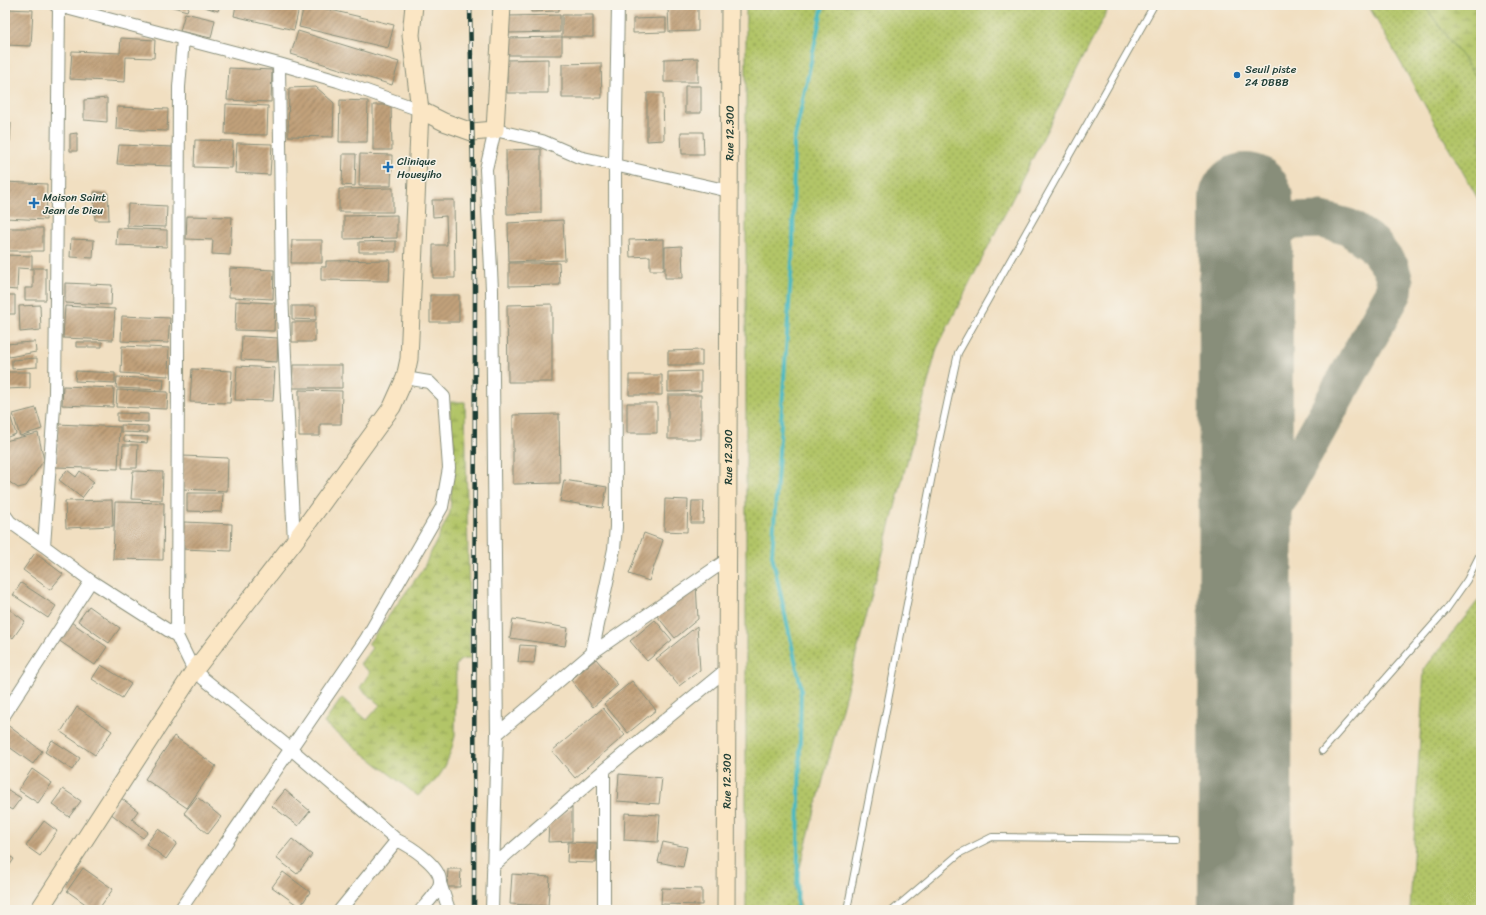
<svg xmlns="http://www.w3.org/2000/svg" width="1486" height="915" viewBox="0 0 1486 915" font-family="Sriracha,sans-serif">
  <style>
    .grass { fill: url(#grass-dots); stroke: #68814e }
    .wetland { fill: url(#wetland-marsh); stroke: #68814e }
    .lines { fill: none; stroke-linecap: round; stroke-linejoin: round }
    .stream { stroke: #4ab9c1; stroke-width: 4 }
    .taxiway { stroke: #888e7a; stroke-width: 37 }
    .runway { stroke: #888e7a; stroke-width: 94 }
    .building { fill: url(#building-hatch) }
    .lane-casing { stroke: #888e7a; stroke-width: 8 }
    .street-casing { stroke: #888e7a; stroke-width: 14 }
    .secondary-casing { stroke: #888e7a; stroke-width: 19 }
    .lane { stroke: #fff; stroke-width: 6 }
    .street { stroke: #fff; stroke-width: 12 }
    .secondary { stroke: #fbe6c4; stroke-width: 17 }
    .rail-casing { stroke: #1f3d34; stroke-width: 4.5 }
    .rail { stroke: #f7f3e8; stroke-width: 3; stroke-dasharray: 9; stroke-linecap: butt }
    .poi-dot { fill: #1f6fb2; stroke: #f7f3e8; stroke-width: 1.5 }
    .labels { text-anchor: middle; stroke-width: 3; stroke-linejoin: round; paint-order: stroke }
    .poi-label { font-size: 11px; fill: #1f3d34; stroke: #f7f3e8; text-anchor: start }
    .street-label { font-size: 11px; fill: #1f3d34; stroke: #f7f3e8 }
  </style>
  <defs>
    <pattern id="grass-dots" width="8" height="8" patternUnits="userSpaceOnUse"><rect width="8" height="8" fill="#b2c568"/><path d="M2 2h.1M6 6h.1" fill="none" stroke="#90a156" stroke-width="1.8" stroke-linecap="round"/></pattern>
    <pattern id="wetland-marsh" width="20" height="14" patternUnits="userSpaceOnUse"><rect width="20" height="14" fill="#b2c568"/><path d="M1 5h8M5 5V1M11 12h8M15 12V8" fill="none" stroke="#90a156"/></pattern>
    <pattern id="building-hatch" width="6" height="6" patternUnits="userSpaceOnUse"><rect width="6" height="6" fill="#c1a17a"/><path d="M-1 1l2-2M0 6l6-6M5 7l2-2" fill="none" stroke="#9c8465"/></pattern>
  </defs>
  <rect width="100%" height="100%" fill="#f7f3e8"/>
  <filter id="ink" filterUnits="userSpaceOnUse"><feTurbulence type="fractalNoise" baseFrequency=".025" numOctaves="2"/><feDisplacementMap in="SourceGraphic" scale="8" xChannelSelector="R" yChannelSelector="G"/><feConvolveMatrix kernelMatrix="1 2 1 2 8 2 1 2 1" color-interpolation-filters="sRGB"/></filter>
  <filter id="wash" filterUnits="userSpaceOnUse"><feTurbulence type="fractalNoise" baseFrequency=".012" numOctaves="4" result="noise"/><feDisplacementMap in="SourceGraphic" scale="16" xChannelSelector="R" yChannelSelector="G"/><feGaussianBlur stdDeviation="0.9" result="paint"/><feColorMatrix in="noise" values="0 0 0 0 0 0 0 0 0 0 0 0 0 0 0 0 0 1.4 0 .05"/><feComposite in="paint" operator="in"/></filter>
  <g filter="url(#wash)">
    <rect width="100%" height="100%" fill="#f1dfc1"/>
    <!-- grass -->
    <path class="grass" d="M746 5H1110L937 348 795 886 802 910H746Z
      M1368 5H1481V204Z
      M1481 597V910H1410L1424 669Z"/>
    <!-- wetland -->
    <path class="wetland" d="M1424 5H1481V83Z
      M450 402H465L470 659H464L459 661 456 666 455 736C451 752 446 770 434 782 429 787 423 790 418 796L324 723 342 698 367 720 380 705 360 688 370 672 360 664 372 648 368 644 423 569 450 513 454 444 450 419Z"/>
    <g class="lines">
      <!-- stream -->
      <path class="stream" d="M797 910 801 687 772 555 793 247 794 142 823 5"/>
      <!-- taxiway -->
      <path class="taxiway" d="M1245 574 1251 551 1260 534 1394 292 1395 282 1391 268 1373 244 1348 227 1322 220 1294 221 1269 230 1246 247 1231 268 1221 294 1220 321 1227 347 1241 369 1246 384"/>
      <!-- runway -->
      <path class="runway" d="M1245 910 1246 200"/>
    </g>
    <g id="blocks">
      <!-- building -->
      <path class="building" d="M166 5H189L187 11Z
        M198 5H220L218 11Z
        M236 5H284L299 8 294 30 234 16Z
        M304 5H310L394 25 388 48 299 27Z
        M531 5H559V11L531 12Z
        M698 8V31L669 32 668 9Z
        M5 9 33 10 31 46 5 45Z
        M185 13 215 20 211 38 180 31Z
        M560 15V32L508 33V16Z
        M562 15H593V37H562Z
        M666 18V32L633 33V19Z
        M298 31 399 62 392 85 291 54Z
        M562 37V55H506V38Z
        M121 38 155 40 154 58 126 57 125 82 70 79 72 51 120 53Z
        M698 58V82H664V59Z
        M548 59V93H507V60Z
        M5 63H9L8 85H5Z
        M601 63 602 98H562V64Z
        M229 68 272 70 271 102 227 100Z
        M685 86H701V113H685Z
        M316 87 334 103 333 137 288 136 289 88Z
        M647 93H663L664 140 647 141Z
        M107 98V122L84 120V100Z
        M340 100 368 101 367 142H339Z
        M226 104 268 106 267 135 225 134Z
        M373 105H391L392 150H373Z
        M117 107 168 109 167 131 116 129Z
        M5 123H11L10 141H5Z
        M681 132H703L704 154H682Z
        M77 133V151H70V134Z
        M195 140 233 141 232 168 194 167Z
        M237 143 272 144 270 175 235 173Z
        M119 145 173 147 172 166 117 164Z
        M541 149V213L507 214 506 150Z
        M343 154H356L355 186 342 185Z
        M360 154 392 155 391 186H359Z
        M5 182 47 184 46 220 5 218Z
        M393 188V212H339V189Z
        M94 192 108 193 109 220H95Z
        M432 200H454L455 278H433V245H447L446 216 433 217Z
        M128 204 167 206 166 227 127 226Z
        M397 215V238L344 239V216Z
        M187 216 232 217 230 255 212 254 213 240 186 239Z
        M563 220 565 260 509 262 508 223Z
        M5 228H43V251H5Z
        M117 228 167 230V247L116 245Z
        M71 239 94 240 93 258 70 257Z
        M664 239V270H650V256L630 257 629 240Z
        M292 240H322V263H291Z
        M396 241V252H359V242Z
        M682 246 683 278H665V247Z
        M5 255 32 256V269L18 268 17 290 5 289Z
        M390 260 389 281 321 280V267H326V261Z
        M509 263H559L560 285 509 286Z
        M33 268H46V300H25V288H33Z
        M230 268 274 270 273 299 229 297Z
        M65 283 112 285 111 305 65 303Z
        M5 295H15V314H5Z
        M430 295H459V322H430Z
        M236 301 275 303 274 331 235 330Z
        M552 304V382H508L507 305Z
        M40 305 41 330 20 332 19 306Z
        M65 306 115 309 113 340 63 338Z
        M292 306H316V320L292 319Z
        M122 316 170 318 168 343 121 341Z
        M292 322H315V342H292Z
        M242 336 278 338 277 362 241 360Z
        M32 342H35L36 352 9 357 6 344Z
        M76 342H102V347H76Z
        M122 346 169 348 168 376 121 373Z
        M702 350V365H668V351Z
        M37 358V367L12 369V360Z
        M293 365H342V388H292Z
        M237 366 275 368 273 401 235 400Z
        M192 369 232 371 230 403 190 402Z
        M76 371 115 373V383L75 381Z
        M701 371V391L668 392V372Z
        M5 372H30V388L5 389Z
        M629 375H662V395H629Z
        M117 377 164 379 163 390 116 388Z
        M63 386 114 388 113 407 62 405Z
        M117 390 168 392 167 409 116 407Z
        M299 390 342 391 341 424H320V436H299Z
        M668 395H701V439H668Z
        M627 403H657V433H627Z
        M36 408 42 429 20 436 13 414Z
        M9 412 16 434 5 438V413Z
        M117 413 148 414V422L117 421Z
        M559 414 560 483 513 484V415Z
        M58 424 120 427 118 469 56 467Z
        M121 425 148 426V433L121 432Z
        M38 433 44 460 26 486 18 488 5 479V441Z
        M124 436 148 437 147 443 124 441Z
        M123 445H138L137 468H122Z
        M183 456 228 458 227 491 182 489Z
        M67 470 76 477 80 471 94 482 82 498 59 480Z
        M133 471 163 472 162 500 131 499Z
        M564 480 607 487 603 508 560 501Z
        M187 493H223L222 512 187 511Z
        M665 499 688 500 687 532 664 531Z
        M112 500 113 526 66 528 65 501Z
        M692 501H704L703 523H691Z
        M115 502 164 503 163 560 113 559Z
        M184 522 232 524 231 551 183 549Z
        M644 533 663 540 649 581 629 574Z
        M35 553 63 574 50 590 23 570Z
        M21 583 56 606 48 618 13 595Z
        M696 584 698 619 675 638 657 616Z
        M5 606 25 621 13 638 5 632Z
        M89 606 120 628 109 643 78 621Z
        M513 619 568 628 565 646 510 638Z
        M655 620 672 640 647 661 630 641Z
        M71 622 107 647 95 665 58 640Z
        M697 626 700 670 679 686 656 659Z
        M520 645 536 646 534 663 518 662Z
        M596 659 618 685 593 707 571 680Z
        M101 665 131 684 122 698 92 679Z
        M632 681 656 710 628 733 604 704Z
        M77 707 112 731 95 755 61 732Z
        M603 708 625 735 575 778 552 751Z
        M6 724 42 751 33 764 5 744Z
        M174 736 216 766 187 808 145 779Z
        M52 740 80 758 72 770 45 752Z
        M32 769 52 783 38 803 18 790Z
        M619 774 662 778 659 804 617 801Z
        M5 788 21 798 12 810 5 806Z
        M63 789 81 801 69 817 52 804Z
        M285 790 310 811 298 826 272 806Z
        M197 797 221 817 208 834 184 813Z
        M121 798 138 811 132 819 148 832 143 838 110 813Z
        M572 807V841L548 842 549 824Z
        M625 813 660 815 658 842 624 840Z
        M44 821 57 831 40 856 26 846Z
        M158 829 177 843 166 859 146 844Z
        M292 839 312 855 297 874 276 858Z
        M568 842 597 843 596 863 567 862Z
        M663 842 687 847 683 867 658 862Z
        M5 853 14 859 5 872Z
        M83 868 113 889 98 910H94L67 891Z
        M448 869H461L460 887H447Z
        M283 872 310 892 300 907 272 887Z
        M512 874 550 877 548 906 510 904Z
        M662 888 702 889V905L661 904Z"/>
    </g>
  </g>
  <g filter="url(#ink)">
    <use href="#blocks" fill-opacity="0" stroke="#888e7a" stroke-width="1"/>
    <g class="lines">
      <!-- lane casing -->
      <g class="lane-casing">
        <path id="lane" d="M1322 751 1446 610 1467 580 1481 552
          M847 910 937 450 958 353 1154 5
          M893 910 960 853 992 837 1177 839"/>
      </g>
      <!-- street casing -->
      <g class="street-casing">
        <path id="street" d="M55 5 279 64 338 81 420 110
          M279 64 282 294 294 542
          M5 515 10 522 44 546 91 581 177 636 194 671 291 749 397 840C410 846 441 866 440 882 439 892 427 903 421 910
          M44 546 55 393 59 6
          M177 636 179 87 183 39
          M592 653 614 549 616 527 615 166 618 5
          M5 714 91 581
          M497 734 592 653 728 559
          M604 770V910
          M493 866 604 770 727 669
          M440 883 449 910
          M180 910 366 639 442 507 449 468 444 397 429 382 405 378
          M340 910 397 840
          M492 910 497 734 492 290 486 169 495 130 542 141 579 157 729 191"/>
      </g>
      <!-- secondary casing -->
      <g class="secondary-casing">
        <g id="secondary">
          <path d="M420 110 444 122 472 132 495 130 502 5"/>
          <path d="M39 910 194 671 294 542 392 407 405 378 409 359 420 110 411 35 414 5"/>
          <path id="s1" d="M726 910 730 5"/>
        </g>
      </g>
      <!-- lane -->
      <use href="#lane" class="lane"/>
      <!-- street -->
      <use href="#street" class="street"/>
      <!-- secondary -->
      <use href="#secondary" class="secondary"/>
      <!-- rail casing -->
      <g class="rail-casing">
        <path id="rail" d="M470 5 475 286 474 910"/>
      </g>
      <!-- rail -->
      <use href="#rail" class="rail"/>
    </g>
  </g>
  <!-- markers -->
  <g class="poi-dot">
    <circle cx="1237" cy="75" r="4"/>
    <path d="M386 161h4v4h4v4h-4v4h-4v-4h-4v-4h4z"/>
    <path d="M32 197h4v4h4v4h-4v4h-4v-4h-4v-4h4z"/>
  </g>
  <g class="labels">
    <!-- poi labels -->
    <g class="poi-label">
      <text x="1245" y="73">Seuil piste<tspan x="1245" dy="13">24 DBBB</tspan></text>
      <text x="397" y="165">Clinique<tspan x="397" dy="13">Houeyiho</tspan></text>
      <text x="43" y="201">Maison Saint<tspan x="43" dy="13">Jean de Dieu</tspan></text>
    </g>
    <!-- street labels -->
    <g class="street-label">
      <text dy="4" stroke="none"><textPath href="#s1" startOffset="777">Rue 12.300</textPath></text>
      <text dy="4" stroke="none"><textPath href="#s1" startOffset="453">Rue 12.300</textPath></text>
      <text dy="4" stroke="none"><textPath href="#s1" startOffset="129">Rue 12.300</textPath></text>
    </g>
  </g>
  <!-- margin -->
  <rect width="1486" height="915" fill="none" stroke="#f7f3e8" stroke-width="20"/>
</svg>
